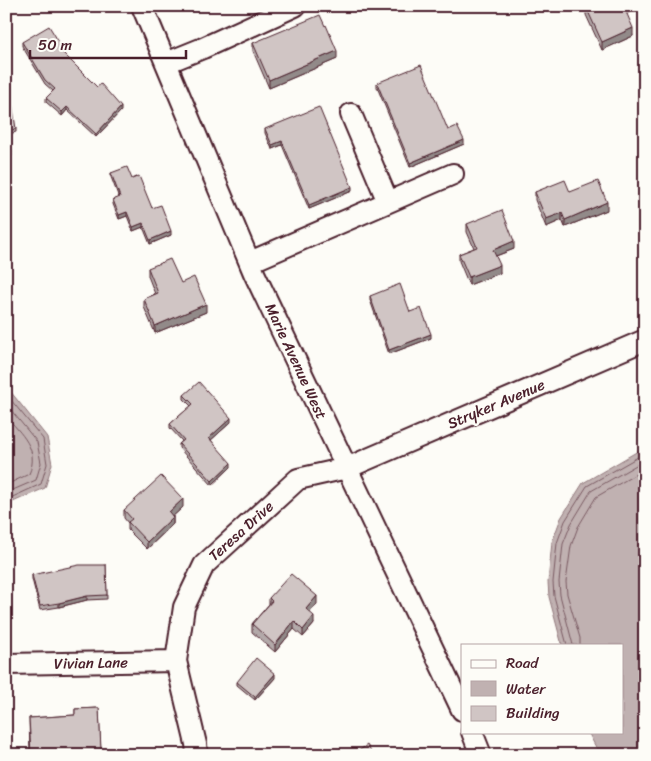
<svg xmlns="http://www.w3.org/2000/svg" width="651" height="761" viewBox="0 0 651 761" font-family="Sriracha,sans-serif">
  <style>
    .water { fill: #c0b1b1; stroke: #91777b }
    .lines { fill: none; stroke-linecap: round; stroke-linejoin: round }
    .shore { stroke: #795961; stroke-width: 1 }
    .minor-casing { stroke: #4a1f2b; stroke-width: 24 }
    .minor { stroke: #fdfcf7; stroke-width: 20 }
    .wall { fill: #b3a9a9; stroke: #4a1f2b }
    .shaded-wall { fill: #928a89; stroke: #4a1f2b }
    .building { fill: #d0c5c4; stroke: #4a1f2b }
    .labels { text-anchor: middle; stroke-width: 5; stroke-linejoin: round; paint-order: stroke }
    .street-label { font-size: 15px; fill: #4a1f2b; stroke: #fdfcf7 }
  </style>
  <rect width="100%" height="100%" fill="#fdfcf7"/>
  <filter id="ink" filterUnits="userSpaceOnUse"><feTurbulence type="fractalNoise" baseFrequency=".02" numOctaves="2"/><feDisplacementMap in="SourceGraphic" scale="10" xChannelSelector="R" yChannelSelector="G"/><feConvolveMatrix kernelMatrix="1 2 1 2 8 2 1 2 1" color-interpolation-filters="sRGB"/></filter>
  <g filter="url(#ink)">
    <!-- water -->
    <path class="water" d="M6 386 47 437 52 464 45 488 6 505Z
      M645 447V755H600L588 732H622V645H562L549 597 548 582 552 542 561 518 583 483Z"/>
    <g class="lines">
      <!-- shore -->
      <path class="shore" d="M6 394 43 439 47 464 41 484 6 500
        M6 404 37 442 41 463 36 480 6 493
        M6 416C21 434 40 449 29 474L6 485
        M567 645 554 596 553 582 557 543 565 521 587 486 645 453
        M573 645 560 595 559 582 563 544 571 524 591 491 645 460
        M580 645V638L567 594 566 582 571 546 578 527 596 497 645 469"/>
      <!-- minor casing -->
      <g class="minor-casing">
        <path id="minor" d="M142 6 254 273 462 710
          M166 63 203 48 295 6
          M351 114 388 202
          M250 262 453 174
          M6 664 176 661
          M472 732 481 755
          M197 755 196 744 176 661 184 607 204 565 298 479 347 468 645 340"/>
      </g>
      <!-- minor -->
      <use href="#minor" class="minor"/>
    </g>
    <!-- wall -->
    <path class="wall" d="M378 6H411V10L378 8Z
      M630 6V12L626 13 633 36 602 50 586 15V7Z
      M22 42 62 51 61 52 121 111 96 137 67 110 62 116 46 102V98L53 91 45 84 22 46Z
      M253 43 337 59 269 88 253 51Z
      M377 83 464 144 410 167 377 87Z
      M6 96 16 129V132L9 134 12 156 6 157Z
      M265 129 352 191 309 209 282 145 272 149 265 133Z
      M111 173 132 179 171 235 150 244 143 227 133 231 127 216 119 219 113 204V200L119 198 111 177Z
      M535 192H570L607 210 565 227 562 220 546 227 535 200Z
      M645 195V211L640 200V196Z
      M467 224 514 249 496 256 500 273 469 285 459 261V254L474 248 467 232Z
      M148 268 181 283 206 312 155 333 144 307V299L155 294 148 276Z
      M370 296 410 312 431 338 389 354 370 300Z
      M184 395 231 422 211 440 231 467 212 485 179 448V444L182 441 170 428V424L191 406 184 399Z
      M183 507 173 516V524L147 549 128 530V523L124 518V510Z
      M106 565 107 599 87 600 59 607 40 610 32 579V575Z
      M269 598 317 604 310 612 314 624 303 637 294 629 275 652 252 632V624L269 604Z
      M275 678 255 700 237 685V682Z
      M99 708 101 755H30L29 718 75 715V709Z"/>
    <!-- shaded-wall -->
    <path class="shaded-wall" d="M625 6H630V12L624 15V7Z
      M633 28V36L602 50V42Z
      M337 51V59L269 88V80Z
      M67 107V110L62 116V112Z
      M121 107V111L96 137V134Z
      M464 140V144L410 167V163Z
      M282 141V145L272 149V145Z
      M352 187V191L309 209V205Z
      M607 202V210L565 227V220Z
      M127 212V216L119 219V215Z
      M562 213V220L546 227V219Z
      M143 223V227L133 231V227Z
      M171 231V235L150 244V240Z
      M514 241V249L493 257V250Z
      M500 265V273L469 285V277Z
      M206 304V312L155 333V326Z
      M431 334V338L389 354V350Z
      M231 418V422L209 442V438Z
      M231 463V467L212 485V481Z
      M183 499V507L169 520V512Z
      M173 517V524L147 549V542Z
      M87 596V600L59 607V603Z
      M317 596V604L306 617V609Z
      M314 616V624L303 637V630Z
      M294 621V629L275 652V645Z
      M275 674V678L255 700V697Z"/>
    <!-- building -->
    <path class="building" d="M589 6H625L624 7 633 28 602 42 586 7Z
      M320 15 325 26 326 25 337 51 269 80 253 43Z
      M49 26 62 47 59 49 97 87 101 84 121 107 96 134 67 107 62 112 46 98 55 89 45 80 22 42Z
      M421 65 448 130 457 126 464 140 410 163 377 83Z
      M11 95 16 129 9 130 12 152 6 153V96Z
      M319 107 352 187 309 205 282 141 272 145 265 129Z
      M127 167 132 179 139 176 152 208 161 205 171 231 150 240 143 223 133 227 127 212 119 215 113 200 120 197 111 173Z
      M565 180 570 192 598 181 607 202 565 220 562 213 546 219 535 192Z
      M645 195V207L640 196Z
      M502 210 514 241 493 250 500 265 469 277 459 254 477 247 467 224Z
      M170 259 181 283 194 277 206 304 155 326 144 299 158 293 148 268Z
      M400 284 410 312 421 308 431 334 389 350 370 296Z
      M199 382 231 418 209 438 231 463 212 481 179 444 184 440 170 424 193 404 184 395Z
      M161 476 183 499 169 512 173 517 147 542 128 522 132 519 124 510Z
      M79 565H106L107 595 87 596 59 603 40 606 32 575Z
      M291 574 317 596 306 609 314 616 303 630 294 621 275 645 252 624 272 601 269 598Z
      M256 658 275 674 255 697 237 682Z
      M99 708 101 750 31 754 29 718 75 715V709Z
      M367 745 373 755H353Z"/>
  </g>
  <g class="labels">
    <!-- street labels -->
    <g class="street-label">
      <text transform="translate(296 361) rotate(65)" y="5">Marie Avenue West</text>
      <text transform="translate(496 404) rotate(-23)" y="5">Stryker Avenue</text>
      <text transform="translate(241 531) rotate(-42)" y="5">Teresa Drive</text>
      <text transform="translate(91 663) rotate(-1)" y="5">Vivian Lane</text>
    </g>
  </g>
  <!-- margin -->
  <rect width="651" height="761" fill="none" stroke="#fdfcf7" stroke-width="25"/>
  <rect x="12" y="12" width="626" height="736" fill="none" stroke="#4a1f2b" stroke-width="2" filter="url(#ink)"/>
  <!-- legend -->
  <rect x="461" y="644" width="162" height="90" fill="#fdfcf7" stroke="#b5a4a5"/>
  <rect x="471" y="660" width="25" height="8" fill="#fdfcf7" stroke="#b5a4a5"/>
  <text x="506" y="668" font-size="15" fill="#4a1f2b">Road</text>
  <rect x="471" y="681" width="25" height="15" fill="#c0b1b1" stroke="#b5a4a5"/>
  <text x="506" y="694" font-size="15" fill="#4a1f2b">Water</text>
  <rect x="471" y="706" width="25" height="15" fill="#d0c5c4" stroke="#b5a4a5"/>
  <text x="506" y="718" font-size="15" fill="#4a1f2b">Building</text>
  <!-- scale -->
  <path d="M30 50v8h156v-8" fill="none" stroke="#4a1f2b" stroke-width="2.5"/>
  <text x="38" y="50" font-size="15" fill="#4a1f2b" stroke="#fdfcf7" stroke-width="4" paint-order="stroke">50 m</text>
</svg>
